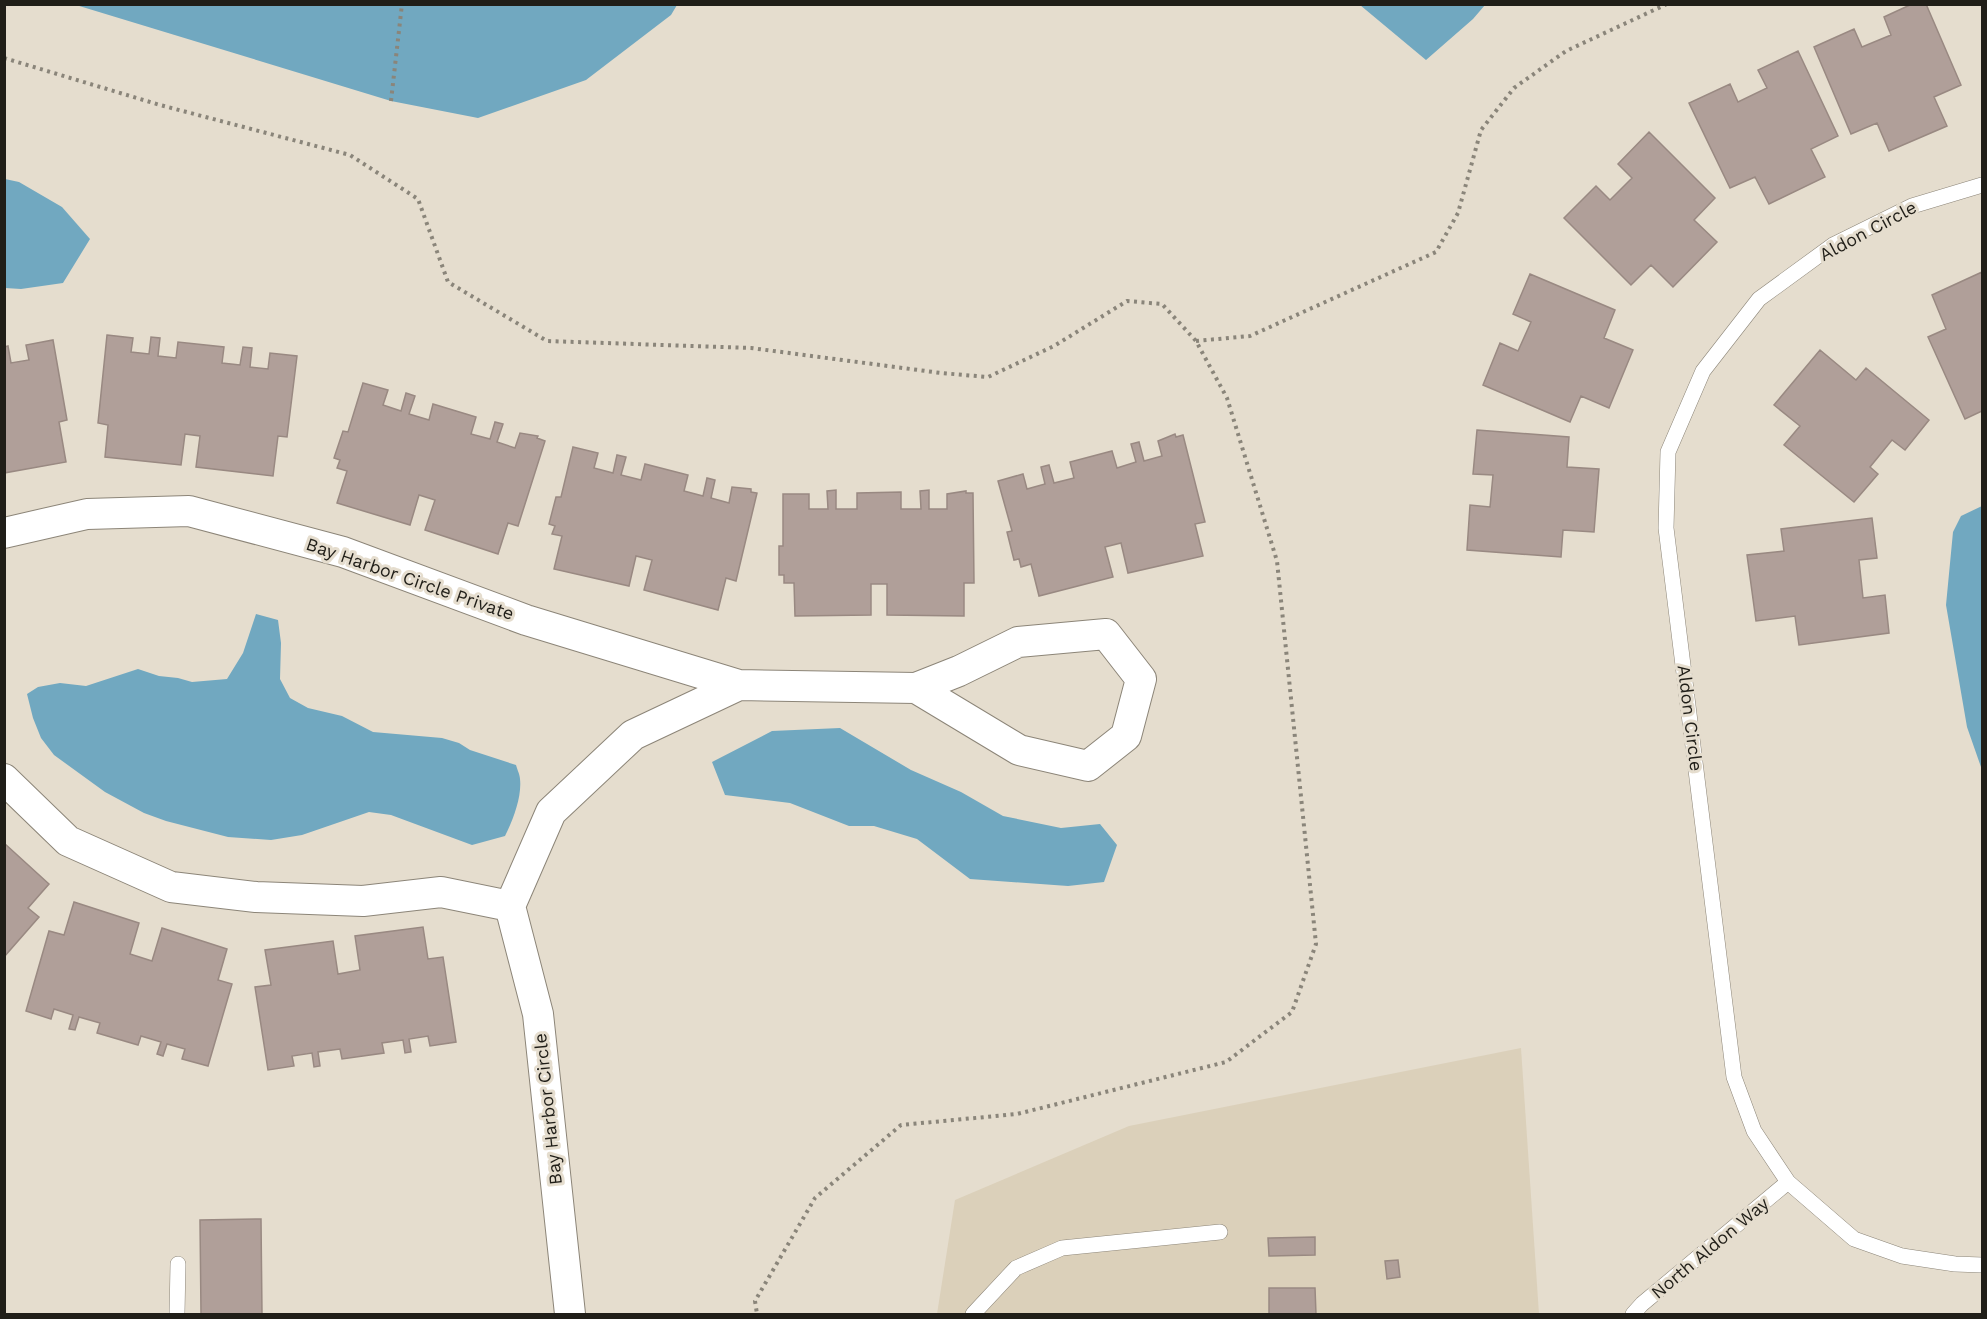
<svg xmlns="http://www.w3.org/2000/svg" width="1987" height="1319" viewBox="0 0 1987 1319" font-family="'Work Sans',sans-serif">
  <style>
    .built { fill: #dbd0ba }
    .water { fill: #71a8c0 }
    .building { fill: #b09f99; stroke: #998982; stroke-width: 1.5 }
    .lines { fill: none; stroke-linecap: round; stroke-linejoin: round }
    .lane-casing { stroke: #8c8578; stroke-width: 16 }
    .street-casing { stroke: #8c8578; stroke-width: 32 }
    .path { stroke: #8a857a; stroke-width: 4; stroke-dasharray: 3 4.5; stroke-linecap: butt }
    .lane { stroke: #fff; stroke-width: 15 }
    .street { stroke: #fff; stroke-width: 30 }
    .labels { text-anchor: middle; stroke-width: 6; stroke-linejoin: round; paint-order: stroke }
    .street-label { font-size: 18px; fill: #201e18; stroke: #e5ddce }
  </style>
  <rect width="100%" height="100%" fill="#e5ddce"/>
  <!-- built -->
  <path class="built" d="M1521 1048 1539 1314H937L955 1200 1129 1126Z"/>
  <!-- water -->
  <path class="water" d="M76 5H677L671 15 586 80 478 118 391 101Z
    M1360 5H1485L1473 19 1426 60Z
    M5 179 19 182 62 207 90 239 63 283 21 289 5 288Z
    M1982 506V826L1981 813V767L1967 727 1946 605 1953 532 1961 516Z
    M256 614 278 620 281 643 280 679 290 698 308 708 342 716 373 732 442 738 459 743 470 750 516 765C517 769 520 775 520 779 522 797 513 820 505 836L472 845 391 815 369 812 302 835 271 840 228 837 166 821 144 813 105 792 54 755 41 738 33 718 27 694 38 687 60 683 86 686 138 669 159 676 178 678 192 682 227 679 243 653Z
    M840 728 911 770 961 792 1003 816 1061 828 1100 824 1117 845 1104 882 1068 886 970 879 917 839 874 826H849L790 803 725 795 712 762 772 731Z"/>
  <!-- building -->
  <path class="building" d="M1912 4H1926L1961 85 1934 97 1947 126 1889 151 1877 123 1851 134 1814 47 1854 29 1862 47 1891 35 1884 17Z
    M1798 51 1838 136 1811 149 1825 177 1769 204 1755 177 1730 188 1689 103 1730 84 1738 102 1767 88 1758 70Z
    M1649 132 1715 198 1694 220 1717 242 1673 287 1651 265 1631 285 1564 218 1596 186 1610 200 1632 178 1618 164Z
    M1982 272V411L1965 419 1928 337 1946 329 1932 295Z
    M1530 274 1615 310 1604 338 1633 350 1609 408 1581 396 1570 422 1483 385 1500 343 1518 351 1531 322 1513 314Z
    M107 335 133 338 131 352 149 354 151 337 160 338 158 356 176 358 178 342 224 347 222 363 240 365 243 347 252 348 250 367 268 369 270 353 297 356 287 437 278 436 273 476 196 467 200 436 185 434 181 465 105 457 108 425 98 423Z
    M53 340 67 420 59 422 66 462 4 473V347L8 346 11 363 29 360 26 345Z
    M1820 350 1856 380 1866 368 1929 420 1905 450 1892 440 1870 467 1878 474 1854 502 1784 445 1800 426 1774 405Z
    M363 383 388 390 383 405 401 411 406 393 415 396 409 414 429 420 433 404 476 417 471 434 490 439 495 422 503 424 497 442 515 448 520 433 538 436 537 438 545 441 518 526 508 523 498 554 425 530 435 500 419 495 410 525 337 503 347 471 337 468 340 460 334 458 343 431 348 432Z
    M1477 430 1569 437 1567 467 1599 469 1594 532 1563 530 1561 557 1467 550 1470 505 1490 507 1493 475 1473 474Z
    M1175 434 1176 437 1183 435 1205 522 1195 524 1203 556 1128 573 1121 543 1105 547 1113 577 1039 596 1031 564 1021 567 1019 559 1014 560 1007 532 1012 531 998 481 1023 474 1027 489 1045 484 1041 467 1049 465 1054 483 1074 478 1070 462 1112 451 1117 468 1136 462 1131 444 1139 442 1144 461 1162 456 1158 441Z
    M573 447 598 453 594 468 613 473 617 455 626 457 621 475 641 480 645 464 688 475 684 491 703 496 707 478 715 480 711 498 729 503 732 487 751 489V492L757 493 736 581 726 578 718 610 644 590 652 560 636 556 629 586 554 569 562 536 552 534 555 526 549 524 556 497H561Z
    M836 490V509H857V493L901 492V509H921L920 491 929 490V509H947V494L966 491V493H973L974 583H964V616L887 615V584H871V615L795 616 794 583H784V575H779V546H783V494H809V509H828L827 491Z
    M1872 518 1877 558 1859 560 1863 598 1885 595 1889 633 1799 645 1795 616 1756 621 1747 555 1784 551 1781 529Z
    M4 843 49 884 28 908 39 917 4 957Z
    M74 902 139 923 130 954 152 961 162 928 227 949 218 980 232 984 208 1066 182 1059 185 1049 167 1044 163 1056 157 1054 161 1042 141 1036 138 1045 97 1033 100 1023 79 1017 75 1030 69 1029 73 1015 54 1009 51 1019 26 1011 49 931 64 935Z
    M423 927 428 959 443 957 456 1042 430 1046 428 1036 409 1039 411 1052 405 1053 403 1040 382 1043 384 1053 342 1059 340 1049 318 1052 320 1066 314 1067 312 1053 292 1056 294 1066 268 1070 255 987 271 985 265 950 333 941 338 974 360 970 355 936Z
    M261 1219 262 1314H201L200 1220Z
    M1315 1237V1255L1269 1256 1268 1238Z
    M1398 1260 1400 1277 1387 1279 1385 1261Z
    M1269 1288H1315L1316 1314H1269Z"/>
  <g class="lines">
    <!-- lane casing -->
    <g class="lane-casing">
      <path id="lane" d="M1982 185 1912 206 1833 245 1759 299 1703 371 1668 452 1666 528 1734 1077 1754 1131 1788 1182 1854 1239 1902 1256 1955 1264 1982 1265
        M177 1314 178 1264
        M973 1314 1016 1268 1062 1248 1220 1232
        M1633 1314 1642 1304 1788 1182"/>
    </g>
    <!-- street casing -->
    <g class="street-casing">
      <path id="street" d="M4 533 87 514 189 511 343 552 526 620 739 685 633 735 551 812 510 906
        M739 685 916 688 959 671 1018 642 1106 634 1141 679 1126 736 1088 766 1019 750 916 688
        M4 779 68 841 171 887 256 897 363 901 441 892 510 906
        M510 906 538 1014 570 1314"/>
    </g>
    <!-- path -->
    <path class="path" d="M4 58 160 105 350 155 418 199 448 282 547 341 751 348 941 373 988 377 1054 346 1127 301 1162 304 1196 341 1227 398 1277 561 1316 944 1292 1012 1226 1062 1017 1114 901 1125 815 1198 755 1301 757 1314
      M391 101 402 4
      M1196 341 1250 336 1436 252 1458 213 1481 130 1514 88 1566 51 1667 4"/>
    <!-- lane -->
    <use href="#lane" class="lane"/>
    <!-- street -->
    <use href="#street" class="street"/>
  </g>
  <g class="labels">
    <!-- street labels -->
    <g class="street-label">
      <text transform="translate(1868 231) rotate(-28)" y="6">Aldon Circle</text>
      <text transform="translate(410 579) rotate(19)" y="6">Bay Harbor Circle Private</text>
      <text transform="translate(1690 718) rotate(83)" y="6">Aldon Circle</text>
      <text transform="translate(548 1109) rotate(-96)" y="6">Bay Harbor Circle</text>
      <text transform="translate(1710 1248) rotate(-40)" y="6">North Aldon Way</text>
    </g>
  </g>
  <!-- border -->
  <rect width="1987" height="1319" fill="none" stroke="#201e18" stroke-width="12"/>
</svg>
